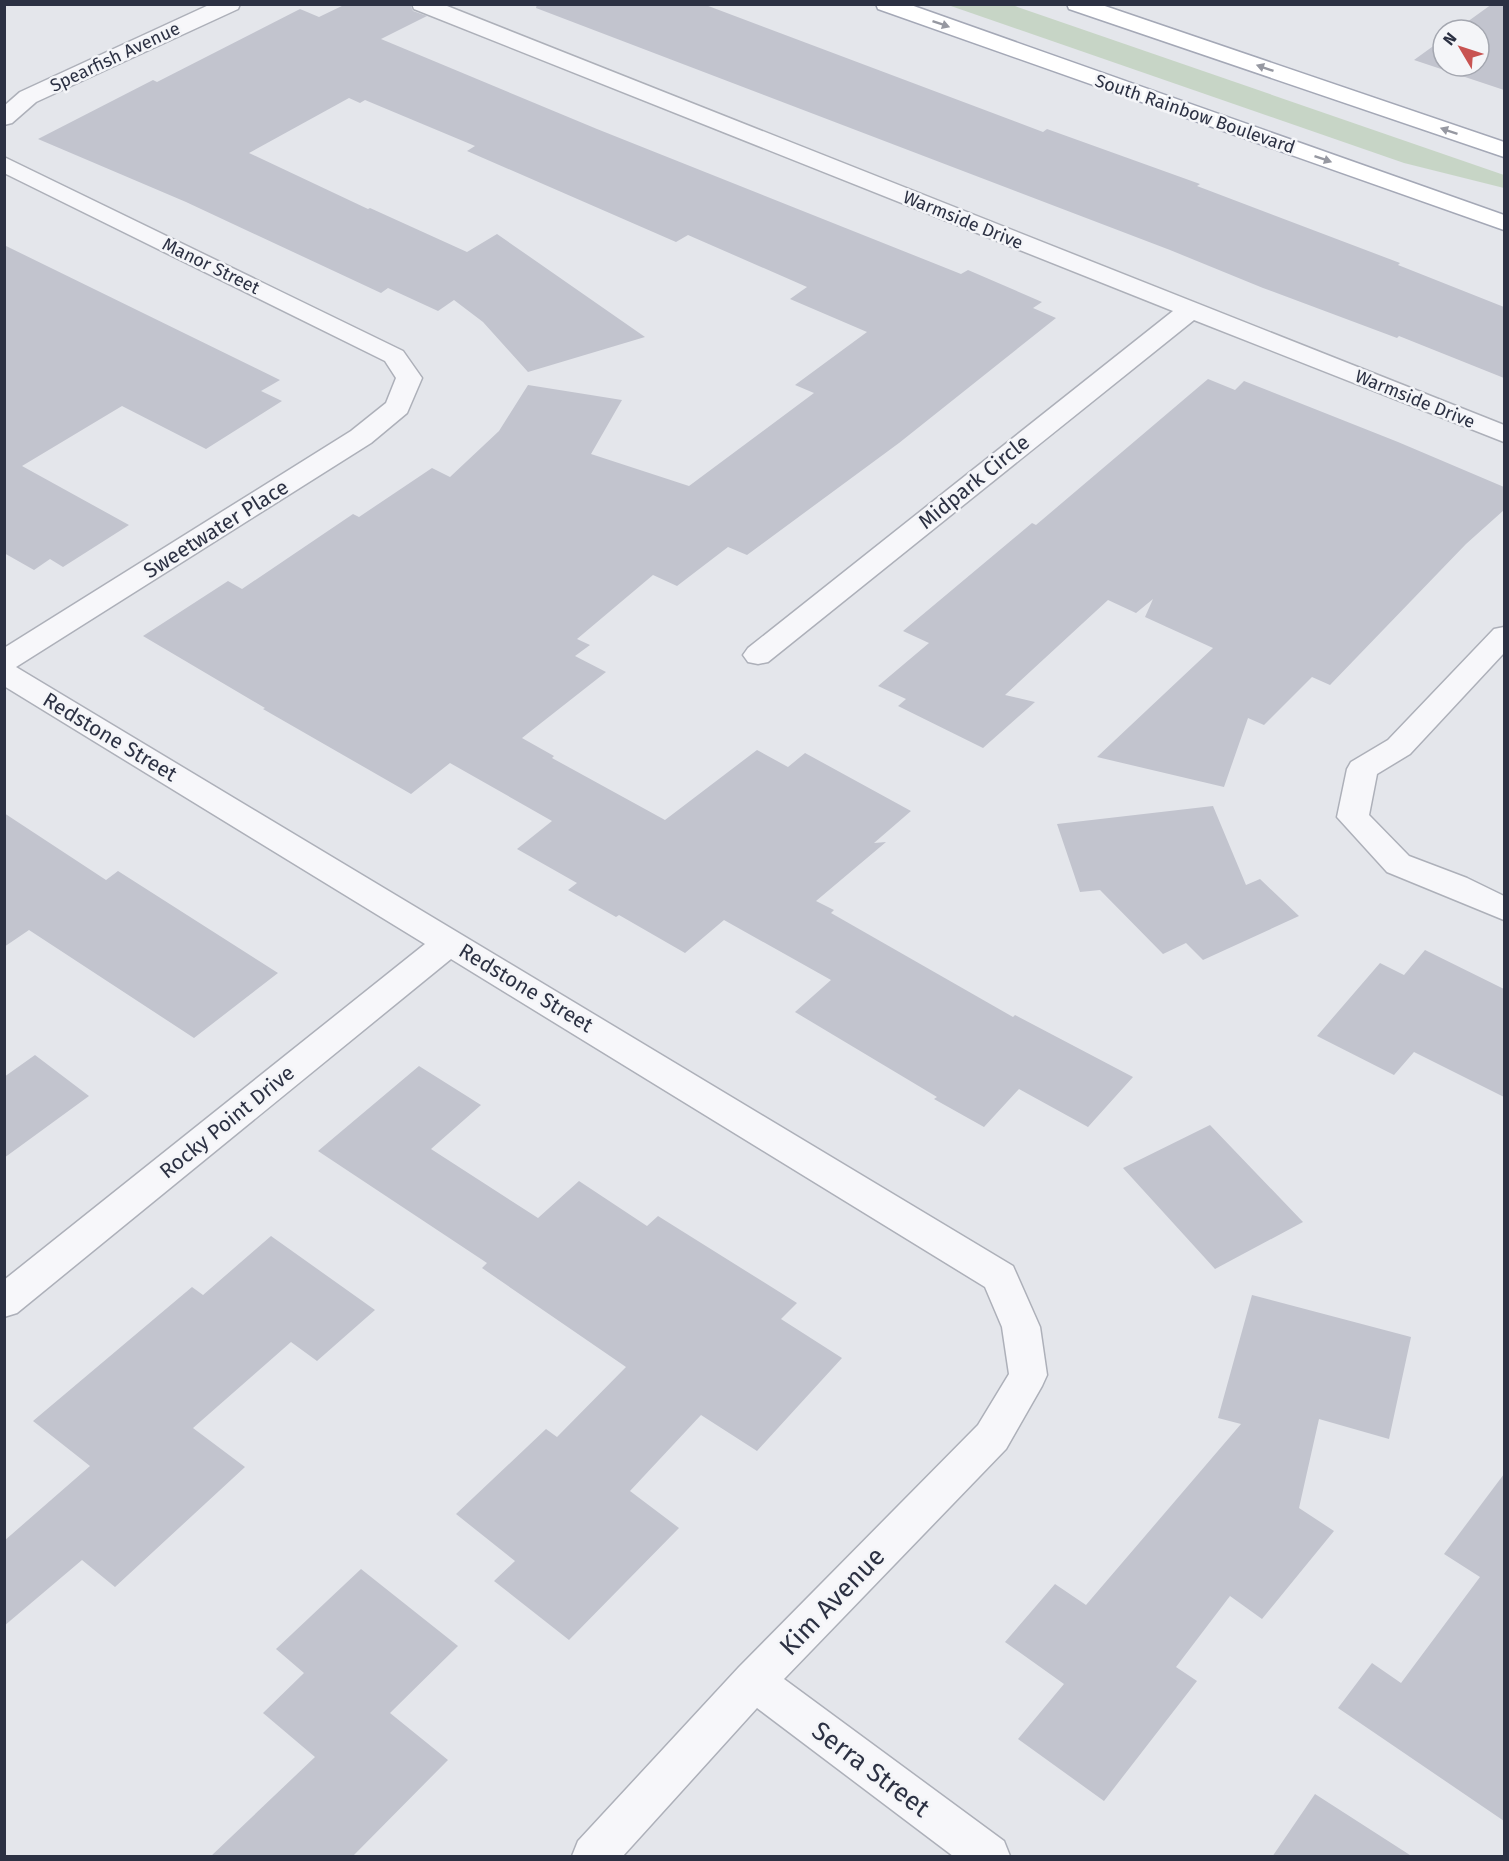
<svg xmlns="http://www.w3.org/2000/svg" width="1509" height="1861" viewBox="0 0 1509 1861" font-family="'Fira Sans',sans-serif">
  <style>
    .green { fill: #c7d5c6 }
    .building { fill: #c2c4ce }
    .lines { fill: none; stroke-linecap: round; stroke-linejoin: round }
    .minor-casing { stroke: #adb0b9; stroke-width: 3 }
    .primary-casing { stroke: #a4a8b6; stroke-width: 3 }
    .minor { fill: #f7f7fa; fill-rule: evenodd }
    .primary { fill: #fff; fill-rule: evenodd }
    .oneway { fill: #9698a1 }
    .labels { text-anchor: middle; stroke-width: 5; stroke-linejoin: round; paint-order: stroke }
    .far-street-label { font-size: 18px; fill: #2c3143; stroke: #f4f5f8 }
    .street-label { font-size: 21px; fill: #2c3143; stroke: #f4f5f8 }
    .near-street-label { font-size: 26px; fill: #2c3143; stroke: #f4f5f8 }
  </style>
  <rect width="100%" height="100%" fill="#e4e6eb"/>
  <!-- green -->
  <path class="green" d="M948 5H1012L1504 175V188L1404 163Z"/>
  <!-- building -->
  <path class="building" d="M346 4H410L413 11 427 16 381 39 597 129 961 274 968 270 1042 302 1033 308 1056 318 899 443 747 555 728 547 677 586 653 575 577 639 590 645 575 656 606 672 522 738 554 756 552 758 665 820 757 750 788 767 805 753 911 811 874 843 886 842 816 901 834 910 831 913 1013 1017 1015 1015 1133 1077 1088 1127 1019 1089 984 1127 934 1099 937 1097 795 1012 831 980 724 920 685 953 619 915 616 917 568 890 577 883 517 849 552 821 450 763 411 794 263 709 265 708 143 636 228 581 242 589 353 514 359 517 432 468 450 477 499 431 528 385 622 400 591 454 689 486 814 393 795 385 867 332 790 299 807 287 688 235 676 242 467 151 475 146 365 100 360 103 349 98 249 153 368 209 370 208 467 252 497 234 645 337 528 372 483 322 454 300 438 311 388 288 381 293 186 202 38 139 153 80 157 82 300 9 319 17Z
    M537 4H703L1043 132 1047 129 1200 184 1197 186 1400 263 1398 265 1504 307V378L1399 336 1397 338 1263 288 1170 250 536 8Z
    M1492 4H1504V90L1414 60 1443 39V66H1479V30H1456Z
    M4 245 280 380 261 391 282 401 206 449 122 406 22 466 129 525 63 567 50 559 34 570 4 553Z
    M1208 379 1235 390 1244 381 1398 442 1504 487V510L1466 544 1330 685 1312 677 1264 725 1248 718 1224 787 1097 757 1213 648 1145 617 1153 599 1136 613 1108 600 1005 695 1035 702 983 748 898 706 906 699 878 686 929 643 903 631 1032 523 1036 525Z
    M1213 806 1246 885 1260 879 1299 916 1203 960 1186 943 1163 954 1100 890 1080 892 1057 824Z
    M4 813 106 880 118 871 278 973 194 1038 29 930 4 947Z
    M1425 950 1504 989V1097L1414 1052 1394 1075 1317 1036 1380 963 1404 975Z
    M35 1055 89 1096 4 1158V1077Z
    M419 1066 481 1105 431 1149 538 1218 579 1181 647 1226 658 1216 797 1303 781 1319 842 1358 757 1451 701 1415 630 1491 679 1528 569 1640 494 1581 515 1561 456 1514 546 1429 557 1437 626 1367 482 1268 487 1263 318 1151Z
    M1210 1125 1303 1222 1215 1269 1123 1168Z
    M271 1236 375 1310 317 1361 291 1342 193 1428 245 1467 115 1587 82 1560 4 1626V1541L90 1466 33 1421 192 1287 203 1295Z
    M1252 1295 1411 1337 1389 1439 1319 1419 1299 1508 1334 1531 1262 1619 1230 1596 1176 1667 1197 1681 1104 1801 1018 1739 1064 1684 1005 1642 1055 1584 1086 1605 1241 1424 1218 1418Z
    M1504 1474V1821L1338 1708 1372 1663 1401 1683 1480 1577 1444 1554Z
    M361 1569 458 1646 390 1713 448 1760 352 1857H210L315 1757 263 1713 304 1673 276 1649Z
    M1315 1794 1413 1857H1272Z"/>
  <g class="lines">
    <!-- minor casing -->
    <g class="minor-casing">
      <path id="minor" d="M211 4H240L238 9 36 102 12 123 4 125V106L20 92Z
        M412 4H442L1504 425V442L1194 320 768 662 758 664 748 662 743 655 748 648 1173 311 414 9Z
        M4 157 403 351 422 378 407 413 371 443 16 667 1013 1266 1040 1327 1047 1375 1042 1386 1006 1449 784 1679 1004 1841 1010 1856H953L757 1708 623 1856H572L578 1841 739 1667 978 1425 1009 1374 1002 1327 985 1287 451 959 17 1313 4 1317V1280L425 944 4 686V648L351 431 386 403 396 378 385 361 4 173Z
        M1504 627V653L1410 754 1377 774 1369 815 1409 856 1467 878 1504 896V920L1387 872 1337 817 1347 769 1351 762 1388 740 1494 629Z"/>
    </g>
    <!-- primary casing -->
    <g class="primary-casing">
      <path id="primary" d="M876 4H908L1504 215V230L878 9Z
        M1067 4H1099L1504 142V157L1069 9Z"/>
    </g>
    <!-- minor -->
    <use href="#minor" class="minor"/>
    <!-- primary -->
    <use href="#primary" class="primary"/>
  </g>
  <!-- one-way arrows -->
  <defs><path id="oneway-solid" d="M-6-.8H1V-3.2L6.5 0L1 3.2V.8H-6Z" transform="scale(1.5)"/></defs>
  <g class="oneway">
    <use href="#oneway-solid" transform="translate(941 24) rotate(19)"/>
    <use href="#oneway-solid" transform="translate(1265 68) rotate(-161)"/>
    <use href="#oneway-solid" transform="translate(1449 131) rotate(-161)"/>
    <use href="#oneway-solid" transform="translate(1323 159) rotate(19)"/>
  </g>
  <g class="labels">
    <!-- far-street labels -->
    <g class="far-street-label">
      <text transform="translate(115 57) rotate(-25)" y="6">Spearfish Avenue</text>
      <text transform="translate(1195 114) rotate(19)" y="6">South Rainbow Boulevard</text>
      <text transform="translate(963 220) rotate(22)" y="6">Warmside Drive</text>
      <text transform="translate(211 266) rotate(26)" y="6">Manor Street</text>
      <text transform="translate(1415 399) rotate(22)" y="6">Warmside Drive</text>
    </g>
    <!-- street labels -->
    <g class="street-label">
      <text transform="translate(974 482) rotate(-39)" y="7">Midpark Circle</text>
      <text transform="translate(216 529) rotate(-32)" y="7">Sweetwater Place</text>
      <text transform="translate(110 737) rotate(31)" y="7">Redstone Street</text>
      <text transform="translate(526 988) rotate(31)" y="7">Redstone Street</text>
      <text transform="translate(227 1122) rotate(-39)" y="7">Rocky Point Drive</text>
    </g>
    <!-- near-street labels -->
    <g class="near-street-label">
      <text transform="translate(832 1601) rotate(-46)" y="9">Kim Avenue</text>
      <text transform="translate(871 1769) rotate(37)" y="9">Serra Street</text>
    </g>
  </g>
  <!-- border -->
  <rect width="1509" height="1861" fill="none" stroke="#2c3143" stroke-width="12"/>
  <!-- north arrow -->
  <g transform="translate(1461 48) rotate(309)"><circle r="28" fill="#f4f5f8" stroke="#a4a7b0" stroke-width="1.5"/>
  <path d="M0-4.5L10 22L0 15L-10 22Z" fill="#c85351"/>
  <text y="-9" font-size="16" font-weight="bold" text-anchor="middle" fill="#2c3143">N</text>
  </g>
</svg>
